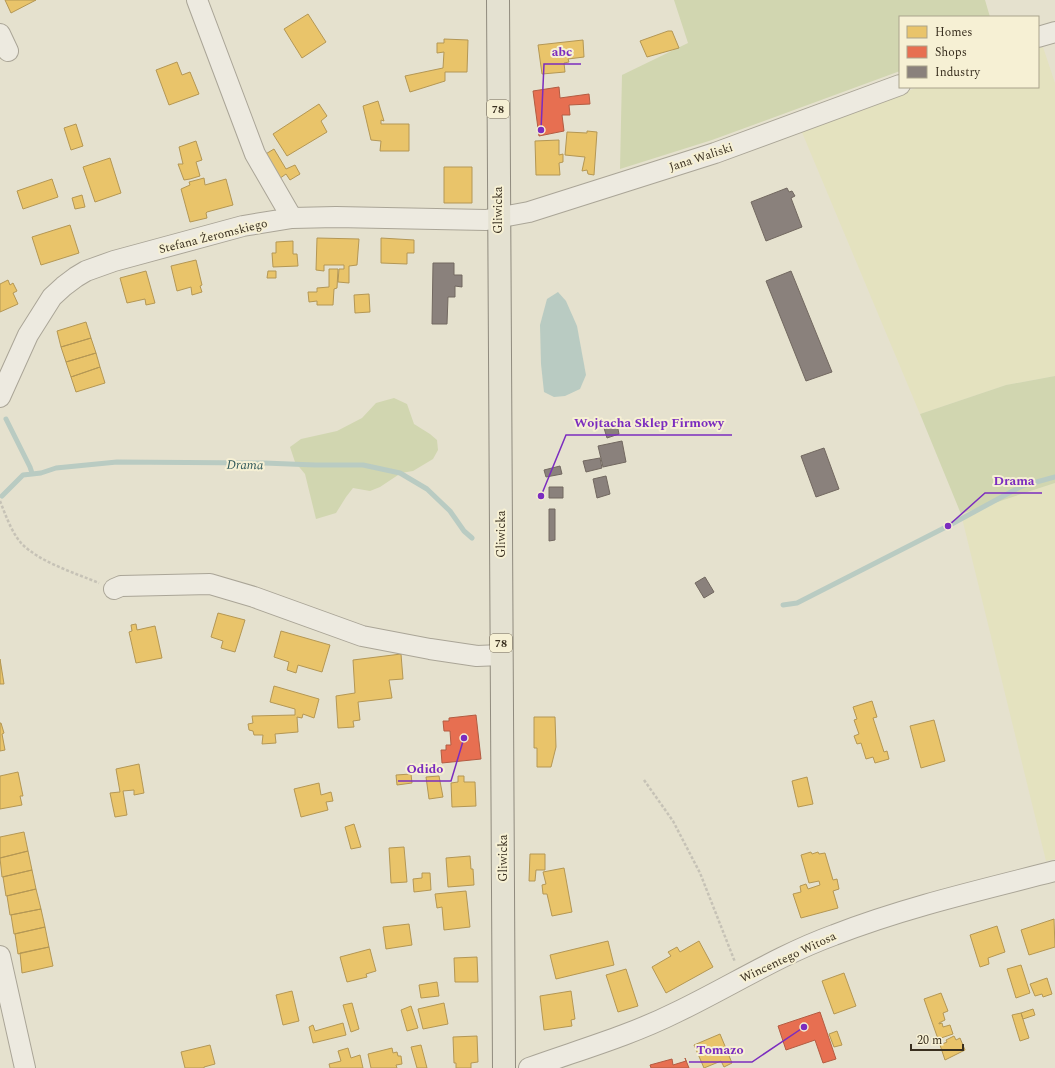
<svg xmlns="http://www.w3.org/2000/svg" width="1055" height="1068" viewBox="0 0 1055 1068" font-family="Spectral,serif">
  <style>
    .farmland { fill: #e4e2bf }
    .green { fill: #d1d6b0 }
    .water { fill: #b9cbc2 }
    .homes { fill: #e9c46a; stroke: #b49754 }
    .shops { fill: #e76f51; stroke: #b35c42 }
    .industry { fill: #8a817c; stroke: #726860 }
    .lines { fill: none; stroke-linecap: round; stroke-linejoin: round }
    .stream { stroke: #b9cbc2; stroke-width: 5 }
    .minor-casing { stroke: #aaa597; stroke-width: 22 }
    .major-casing { stroke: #908b7e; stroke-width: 24 }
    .path { stroke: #c6c2b6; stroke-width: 2.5; stroke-dasharray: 3 2; stroke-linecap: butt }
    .minor { stroke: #edeae0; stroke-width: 20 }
    .major { stroke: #e4e1d1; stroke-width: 22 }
    .labels { text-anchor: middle; stroke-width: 4; stroke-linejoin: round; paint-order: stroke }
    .shield { fill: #f6f0d4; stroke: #726955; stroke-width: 1 }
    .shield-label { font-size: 11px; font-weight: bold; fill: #392f1f }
    .street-label { font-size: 12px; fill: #392f1f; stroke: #f6f0d4 }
    .water-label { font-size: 13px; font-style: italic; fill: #2e5759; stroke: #f6f0d4 }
    .leader { fill: none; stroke: #7b2cbf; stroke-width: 1.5 }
    .callout-dot { fill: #7b2cbf; stroke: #f6f0d4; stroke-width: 1.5 }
    .callout-label { font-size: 13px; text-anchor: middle; font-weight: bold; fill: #7b2cbf; stroke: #f6f0d4; stroke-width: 4; stroke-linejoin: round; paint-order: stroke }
  </style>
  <rect width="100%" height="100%" fill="#e5e1ce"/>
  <!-- farmland -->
  <path class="farmland" d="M1043 47 1055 83V376L1006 385 920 414 801 130 919 87H1038V48Z
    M1055 483V859L1046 861 961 514Z"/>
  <!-- green -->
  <path class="green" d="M674 0H985L990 17H900V71L712 140 620 169 622 75 688 43Z
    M1055 376V483L961 514 920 414 1006 385Z
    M394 398 407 404 414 424 430 434 437 440 438 450 433 459 413 471 401 473 380 487 370 491 353 488 346 497 336 513 316 519 305 474 295 462 290 447 301 439 337 431 362 418 376 403Z"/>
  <!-- water -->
  <path class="water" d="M558 292 566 301 577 326 586 375 580 389 565 396 554 397 544 392 541 364 540 325 547 299Z"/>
  <!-- homes -->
  <path class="homes" d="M5 0H36L11 13Z
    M308 14 326 42 302 58 284 29Z
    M668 31H672L679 48 647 57 640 41Z
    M444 39 468 40 467 72H445V81L410 92 405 76 443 68 444 52 437 53V43H444Z
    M583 40 584 57 568 59 569 62 564 63 565 72 542 74 538 45Z
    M177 62 182 75 190 72 199 94 169 105 156 70Z
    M378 101 384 121 381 120V124H409V151H380L381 141 371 140 363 106Z
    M319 104 327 116 321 121 327 132 287 156 273 134Z
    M76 124 83 146 71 150 64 128Z
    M587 131 597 132 594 175 588 174 587 170 582 171 585 157 565 155 567 132 587 133Z
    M559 140V155L563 154V162L559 163 560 175H536L535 141Z
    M196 141 202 160 196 162 200 176 190 179 184 180 178 164H183L179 147Z
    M274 149 286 169 295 165 300 174 290 180 286 174 276 181 264 155Z
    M110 158 121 193 95 202 83 167Z
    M444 167H472V203H444Z
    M204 178 205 185 226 179 233 205 207 212 206 213 207 218 190 222 181 189 190 185 189 182Z
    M52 179 58 197 23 209 17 191Z
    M82 195 85 207 75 209 72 198Z
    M70 225 79 253 41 265 32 237Z
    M317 238 359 239 357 265 349 266V283L338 282 339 269H344V265H324V271L316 270Z
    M381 238 414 240V253H407V264L381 263Z
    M293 241V254H297L298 266 273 267 272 253H276V242Z
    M196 260 202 285 200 286 202 292 192 295 191 287 177 291 171 266Z
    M329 269H338L337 288 334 289 333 305H317V301L309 302 308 292H317V288L329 287Z
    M146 271 155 303 146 305 145 299 127 303 120 278Z
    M268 271H276V278H267Z
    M8 280 10 285 13 283 17 291 13 293 18 304 0 312V284Z
    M369 294 370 312 355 313 354 295Z
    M86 322 91 338 61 347 57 331Z
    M91 338 96 353 66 362 61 347Z
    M96 353 100 367 71 377 66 362Z
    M100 367 105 383 76 392 71 377Z
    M218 613 245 620 235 652 221 648 223 641 211 637Z
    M136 624 137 630 155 626 162 658 136 663 129 632 132 631 131 625Z
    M281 631 330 645 322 672 298 665 296 673 287 670 289 662 274 657Z
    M401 654 403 679 389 680 392 698 358 702 360 720 353 721 354 727 338 728 336 696 355 693 353 660Z
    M0 659 4 684H0Z
    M274 686 319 699 314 718 303 714 302 718 297 717 298 732 275 734 276 743 262 744 263 735H254L253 731 249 730 248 724 253 723 252 716 295 715V709L270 702Z
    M872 701 877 717 873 718 884 752 887 751 889 759 875 763 873 757 866 759 861 743 857 744 854 736 859 734 854 720 857 719 853 707Z
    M534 717H555L556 747 551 767H537V748H534Z
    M934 720 945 761 921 768 910 726Z
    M0 723H1L4 733 2 734 5 750 0 751Z
    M139 764 144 793 134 795V790L123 791 127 815 115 817 110 793 120 792 116 769Z
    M18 772 23 796H20L22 805 0 809V776Z
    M411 774 412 783 397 785 396 775Z
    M439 776 443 797 429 799 426 777Z
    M458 776H464V782H475L476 806 452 807 451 783 458 782Z
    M807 777 813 804 798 807 792 781Z
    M319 783 321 795 331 792 333 801 326 802 328 810 301 817 294 789Z
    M354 824 361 847 351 849 345 827Z
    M24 832 28 851 0 858V837Z
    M404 847 407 882 391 883 389 848Z
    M28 851 32 870 2 877 0 858Z
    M811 852 812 854 818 852 819 854 825 853 833 880 837 879 839 889 833 891 838 908 801 918 793 894 801 892 800 886 806 884 808 889 820 885 819 881 809 883 801 855Z
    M530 854H545V870H536L535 881H529Z
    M470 856 471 869H473L474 885 448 887 446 858Z
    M564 868 572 912 552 916 547 894H543L542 885 546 884 543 872Z
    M32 870 36 889 6 896 3 877Z
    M422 873H430L431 890 414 892 413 879 422 878Z
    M36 889 41 909 10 915 7 896Z
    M466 891 470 927 444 930 442 907 437 908 435 894Z
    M41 909 45 927 14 934 11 915Z
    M1054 919 1055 947 1029 955 1021 930Z
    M409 924 412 945 386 949 383 927Z
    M997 926 1005 952 988 958 989 964 980 967 970 935Z
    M45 927 49 947 18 954 15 934Z
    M608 941 614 965 556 979 550 955Z
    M699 941 713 967 666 993 652 967 671 956 668 952 677 947 680 952Z
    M49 947 53 966 22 973 20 953Z
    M370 949 376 971 366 974 367 977 347 982 340 957Z
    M477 957 478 982H455L454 958Z
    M1021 965 1030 993 1016 998 1007 969Z
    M626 969 638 1006 618 1012 606 975Z
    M844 973 856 1006 834 1014 822 981Z
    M1047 978 1052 994 1043 997 1042 994 1035 996 1030 984Z
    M437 982 439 996 421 998 419 985Z
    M292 991 299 1021 283 1025 276 995Z
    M571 991 575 1019 571 1020 572 1026 544 1030 540 996Z
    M941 993 948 1011 943 1013 945 1020 939 1023V1024L942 1023 943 1027 950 1025 953 1034 938 1039 924 999Z
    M352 1003 359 1029 351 1032 343 1005Z
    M444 1003 448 1024 423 1029 418 1009Z
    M411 1006 418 1028 407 1031 401 1010Z
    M1033 1009 1035 1015 1023 1019 1021 1013Z
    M1021 1013 1029 1038 1020 1041 1012 1015Z
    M343 1023 346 1035 313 1043 309 1027 313 1025 315 1031Z
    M837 1031 842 1045 834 1047 829 1034Z
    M720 1034 732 1063 724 1067 721 1061 704 1068 694 1045Z
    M477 1036 478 1062 471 1063V1068H456V1063H454L453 1037Z
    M954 1036 956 1040 960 1038 965 1050 945 1060 940 1045 947 1042 946 1040Z
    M210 1045 215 1064 204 1067V1068H185L181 1052Z
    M421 1045 427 1068H417L411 1047Z
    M348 1048 351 1058 360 1055 363 1068H330L329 1064 341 1061 338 1051Z
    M392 1048 393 1053 397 1052 398 1056H401L402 1064 396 1065 397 1068H371L368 1054Z"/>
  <!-- shops -->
  <path class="shops" d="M559 87 560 98 589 94 590 104 569 105 570 115H562L564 131 539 136 533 91Z
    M476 715 481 759 442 763 441 750H446V745H451L450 731H444L443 721H449V718Z
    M820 1012 836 1059 823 1063 815 1040 786 1050 778 1026Z
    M685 1058 689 1068H651L650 1065 672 1059 673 1065 686 1061Z"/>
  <!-- industry -->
  <path class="industry" d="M787 188 789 192 792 191 795 196 791 198 802 227 766 241 751 202Z
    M433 263H454V275H462V287L455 286V297H448L447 324H432Z
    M791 271 832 372 806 381 766 281Z
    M617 424 619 434 607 438 604 428Z
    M622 441 626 462 603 467 598 446Z
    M824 448 839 489 816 497 801 456Z
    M600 458 602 468 586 472 583 461Z
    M560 466 562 474 546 477 544 470Z
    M606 476 610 494 597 498 593 479Z
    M549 487H563V498H549Z
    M549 509H555V540L549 541Z
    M705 577 714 592 704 598 695 583Z"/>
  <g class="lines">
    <!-- stream -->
    <path class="stream" d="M6 419 30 467 32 473
      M2 496 23 475 41 473 56 468 117 462 264 463 315 465H363L400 473 427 489 450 511 464 531 472 538
      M783 605 797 603 948 526 1022 486 1055 477"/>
    <!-- minor casing -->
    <g class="minor-casing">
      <path id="minor" d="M197 0 255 154 292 218
        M0 34 8 51
        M1038 37 1055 32
        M0 397 28 335 52 297 64 286 76 277 86 271 114 261 243 226 292 218 336 217 486 220 529 212 715 153 900 85
        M114 589 121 586 210 584 254 597 362 636 430 649 477 656 501 655
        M0 956 25 1068
        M529 1068C579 1050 629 1036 677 1012 729 987 779 955 834 935 906 907 981 890 1055 871"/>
    </g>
    <!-- major casing -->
    <g class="major-casing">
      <path id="major" d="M498 0 504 1068"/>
    </g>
    <!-- path -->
    <path class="path" d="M0 501C6 516 11 531 21 543 39 562 75 573 99 583
      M644 780 673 821 700 873 735 962"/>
    <!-- minor -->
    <use href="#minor" class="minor"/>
    <!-- major -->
    <use href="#major" class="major"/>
  </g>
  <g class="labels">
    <!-- shield labels -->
    <g class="shield">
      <rect x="487" y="100" width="22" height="18" rx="3"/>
      <rect x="490" y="634" width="22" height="18" rx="3"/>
    </g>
    <g class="shield-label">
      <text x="498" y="113">78</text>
      <text x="501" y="647">78</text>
    </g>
    <!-- street labels -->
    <g class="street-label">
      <text transform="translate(701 157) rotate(-18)" y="4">Jana Waliski</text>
      <text transform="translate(498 210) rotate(-90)" y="4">Gliwicka</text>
      <text transform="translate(213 236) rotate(-14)" y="4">Stefana Żeromskiego</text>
      <text transform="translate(501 534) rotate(-90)" y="4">Gliwicka</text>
      <text transform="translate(503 858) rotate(-90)" y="4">Gliwicka</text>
      <text transform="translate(788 957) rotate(-25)" y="4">Wincentego Witosa</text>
    </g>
    <!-- water labels -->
    <g class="water-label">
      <text transform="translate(245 464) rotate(1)" y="5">Drama</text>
    </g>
  </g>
  <!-- callouts -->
  <path class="leader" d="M541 130L544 64H581M541 496L566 435H732M948 526L985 493H1042M464 738L451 781H398M804 1027L752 1062H689"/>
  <g class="callout-dot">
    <circle cx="541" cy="130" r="4"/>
    <circle cx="541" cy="496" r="4"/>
    <circle cx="948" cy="526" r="4"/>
    <circle cx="464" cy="738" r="4"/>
    <circle cx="804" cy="1027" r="4"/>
  </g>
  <g class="callout-label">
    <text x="562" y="56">abc</text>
    <text x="649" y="427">Wojtacha Sklep Firmowy</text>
    <text x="1014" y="485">Drama</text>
    <text x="425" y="773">Odido</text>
    <text x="720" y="1054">Tomazo</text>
  </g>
  <!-- legend -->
  <rect x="899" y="16" width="140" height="72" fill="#f6f0d4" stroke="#aaa38c"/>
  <rect x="907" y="26" width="20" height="12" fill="#e9c46a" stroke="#aaa38c"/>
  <text x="935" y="36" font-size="12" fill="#392f1f">Homes</text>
  <rect x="907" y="46" width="20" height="12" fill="#e76f51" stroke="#aaa38c"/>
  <text x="935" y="56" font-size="12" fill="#392f1f">Shops</text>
  <rect x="907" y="66" width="20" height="12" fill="#8a817c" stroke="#aaa38c"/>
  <text x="935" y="76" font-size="12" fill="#392f1f">Industry</text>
  <!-- scale -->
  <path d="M911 1044v6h52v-6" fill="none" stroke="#392f1f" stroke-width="2"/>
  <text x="917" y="1044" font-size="12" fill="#392f1f" stroke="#f6f0d4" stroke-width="3" paint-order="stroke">20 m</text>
</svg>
